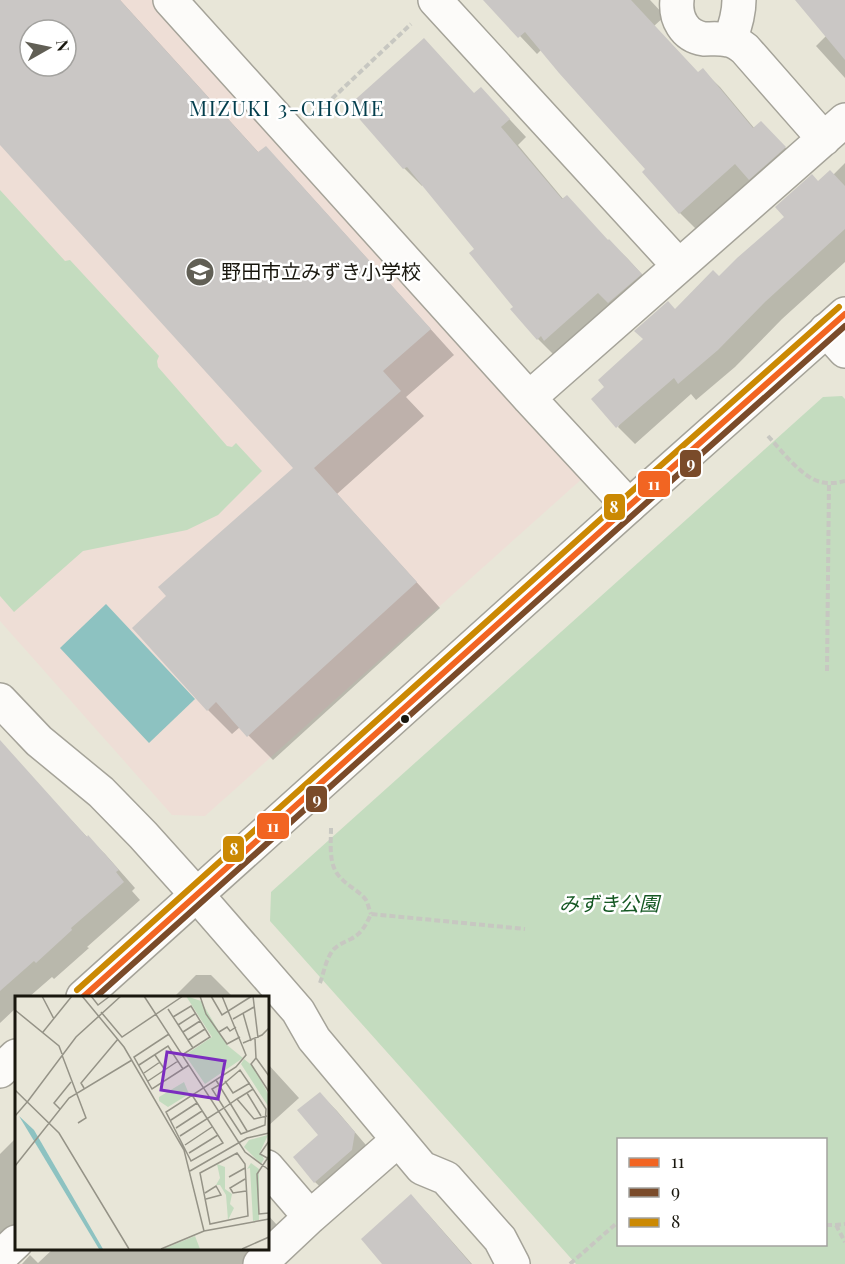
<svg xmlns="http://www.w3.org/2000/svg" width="845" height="1264" viewBox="0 0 845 1264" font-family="'Playfair Display','Noto Sans JP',serif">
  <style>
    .education { fill: #eeded6; fill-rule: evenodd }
    .green { fill: #c4dcbf; fill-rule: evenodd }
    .water { fill: #8dc2c1 }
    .shadow { fill: #0003; fill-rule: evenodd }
    .building { fill: #cac7c5; fill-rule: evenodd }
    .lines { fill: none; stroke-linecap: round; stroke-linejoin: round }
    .street-casing { stroke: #a5a399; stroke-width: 36 }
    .secondary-casing { stroke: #a5a399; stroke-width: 36 }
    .path { stroke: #c7c7c1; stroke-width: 4; stroke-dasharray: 6 3; stroke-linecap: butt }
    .street { stroke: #fcfbf9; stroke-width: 33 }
    .secondary { stroke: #fcfbf9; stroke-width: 33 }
    .bus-1-casing { stroke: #fff; stroke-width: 10 }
    .bus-2-casing { stroke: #fff; stroke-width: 10 }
    .bus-3-casing { stroke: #fff; stroke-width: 10 }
    .bus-1 { stroke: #f26522; stroke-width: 6 }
    .bus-2 { stroke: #7a4b2a; stroke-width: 6 }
    .bus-3 { stroke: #cb8903; stroke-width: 6 }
    .bus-dot { fill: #19170e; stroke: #fff; stroke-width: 2 }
    .labels { text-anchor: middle; stroke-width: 5; stroke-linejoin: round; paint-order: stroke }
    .poi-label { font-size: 20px; fill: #19170e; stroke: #fff; text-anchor: start }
    .park-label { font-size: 20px; font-style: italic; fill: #155823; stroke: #fff }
    .neighbourhood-label { font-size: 21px; letter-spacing: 1.5px; fill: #033e4d; stroke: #fff }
    .inset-road { fill: none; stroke: #959387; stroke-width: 1.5 }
    .view { fill: #7b2cbf; fill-opacity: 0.15; stroke: #7b2cbf; stroke-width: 3 }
    .inset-edge { fill: none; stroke: #19170e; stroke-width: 3 }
    .line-badge { stroke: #fff; stroke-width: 2 }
    .badge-label { font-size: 16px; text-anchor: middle; font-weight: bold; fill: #fff }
  </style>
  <rect width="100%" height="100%" fill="#e8e6d8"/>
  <!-- education -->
  <path class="education" d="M0 0H155L584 477 205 816 172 815 0 621ZM30 30H66V66H30Z"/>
  <!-- green -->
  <path class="green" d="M0 190 65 261 70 260 159 356 157 361 158 367 227 446 232 447 236 443 262 471 218 515 187 530 83 551 14 612 0 596Z
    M842 396 845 399V1264H576L270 921 271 892 823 397ZM618 1140H826V1244H618Z"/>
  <!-- water -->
  <path class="water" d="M106 604 195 699 149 743 60 648Z"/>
  <!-- shadow -->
  <path class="shadow" d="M0 0H120L259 153 266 148 290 173 454 355 406 397 424 416 337 494 440 608 273 760 240 727 232 734 208 710 295 468 0 143ZM30 30H66V66H30Z
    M488 0H650L665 16 654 26 698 73 702 70 720 87 755 129 778 140 802 165 697 230 680 213 647 169 542 49 537 54 487 1Z
    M797 0H845V78L816 46 827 35Z
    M481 89 526 137 518 145 564 200 627 258 658 292 555 356 538 339 515 307 477 249 423 184 422 186 404 168 350 106 475 94Z
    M845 163V262L782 319 735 367 696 400 691 394 635 444 618 427 675 311 719 278 786 217 818 183 833 175Z
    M0 744 88 838 105 854 135 888 132 891 140 900 87 947 89 948 54 979 52 977 29 997H16V1008L0 1023Z
    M196 975H211L233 997H174Z
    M267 1063 299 1098 267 1127Z
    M320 1094 337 1111 371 1151 333 1199 315 1182 320 1135Z
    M16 1138V1236L0 1264V1154Z
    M411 1197 428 1214 472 1264H384Z
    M267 1214 286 1235 254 1264H22L30 1255 38 1263 54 1248H267Z"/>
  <!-- building -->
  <path class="building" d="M0 0H120L258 152 266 146 431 329 383 371 401 391 314 468 417 582 247 737 216 702 207 711 132 628 166 596 158 587 293 468 0 145ZM30 30H66V66H30Z
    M483 0H631L698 72 703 68 753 128 761 121 786 147 749 180 735 164 679 214 642 172 645 169 559 73 525 32 518 38Z
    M795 0H845V60Z
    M424 38 474 93 481 87 510 119 501 127 562 199 567 195 608 240 609 239 642 274 608 303 598 293 544 341 541 336 537 340 510 309 513 307 469 253 474 249 407 167 403 169 348 106Z
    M830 170 845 186V229L765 302 718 350 678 384 674 378 616 428 591 399 604 387 598 380 643 339 634 331 668 301 675 309 713 270 719 276 737 258 784 217 775 207 812 174 818 181Z
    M0 740 87 837 88 835 119 870 116 872 124 882 71 928 72 930 36 963 34 961 0 991Z
    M320 1092 355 1132 352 1150 314 1183 293 1157 318 1135 297 1110Z
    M411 1194 471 1264H382L361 1239Z"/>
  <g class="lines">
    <!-- street casing -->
    <g class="street-casing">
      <path id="street" d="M170 0 529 398 629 506
        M435 0 679 266
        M677 0C675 18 684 36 704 39 712 39 720 38 728 40 735 41 740 45 745 49L824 139
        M730 40C735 27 739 14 739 0
        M826 330 845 351
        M529 398 845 120
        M0 700 39 741 101 792 143 835 197 895 298 1011 314 1039 422 1168 446 1178 500 1239 513 1264
        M267 1167 310 1217
        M0 1257 16 1242
        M260 1264 310 1217 398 1140"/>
    </g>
    <!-- secondary casing -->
    <g class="secondary-casing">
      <path id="secondary" d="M83 997 629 506 845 314
        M0 1071 16 1056"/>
    </g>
    <!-- path -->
    <path class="path" d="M319 111 411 24
      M768 436C781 450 802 478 821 482 830 484 837 483 845 481
      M827 671 829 483
      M331 828C331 841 329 858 335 870 342 884 358 889 366 900 368 904 369 909 371 914
      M320 983C324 972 326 958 334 949 339 944 345 942 351 939 362 933 366 925 371 914L525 929
      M826 1225H836L845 1224
      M836 1225 845 1242
      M570 1264 618 1222"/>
    <!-- street -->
    <use href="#street" class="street"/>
    <!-- secondary -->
    <use href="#secondary" class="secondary"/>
    <!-- bus-1 casing -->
    <g class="bus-1-casing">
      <path id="bus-1" d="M83 997 629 506 845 314"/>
    </g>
    <!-- bus-2 casing -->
    <g class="bus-2-casing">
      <path id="bus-2" d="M96 997 635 513 845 326"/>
    </g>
    <!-- bus-3 casing -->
    <g class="bus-3-casing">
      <path id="bus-3" d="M77 990 623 499 839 307"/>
    </g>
    <!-- bus-1 -->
    <use href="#bus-1" class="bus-1"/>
    <!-- bus-2 -->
    <use href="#bus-2" class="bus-2"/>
    <!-- bus-3 -->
    <use href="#bus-3" class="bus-3"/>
  </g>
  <!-- icons -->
  <defs>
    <g id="school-disc" transform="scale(1.5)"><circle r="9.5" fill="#615f55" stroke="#fff"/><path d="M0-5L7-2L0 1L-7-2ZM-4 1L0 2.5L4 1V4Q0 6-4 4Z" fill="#fff"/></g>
  </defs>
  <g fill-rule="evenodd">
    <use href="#school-disc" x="200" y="272"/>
  </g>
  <!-- markers -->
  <circle class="bus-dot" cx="405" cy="719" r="5"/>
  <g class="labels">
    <!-- poi labels -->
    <g class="poi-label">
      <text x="221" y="279">野田市立みずき小学校</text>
    </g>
    <!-- park labels -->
    <g class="park-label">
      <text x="609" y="911">みずき公園</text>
    </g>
    <!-- neighbourhood labels -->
    <g class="neighbourhood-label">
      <text x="287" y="116">MIZUKI 3-CHOME</text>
    </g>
  </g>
  <!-- overview -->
  <g transform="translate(15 996)">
    <rect width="254" height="254" fill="#e8e6d8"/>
    <path d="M171 0 186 5 212 49 228 62 190 88 170 59 197 41ZM229 63 239 71 253 98V110L226 68ZM169 86 174 98 153 111 144 105V101ZM253 139 245 156 249 163 246 168 229 151 234 144ZM236 167 244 173V224L238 225 235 172 232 173ZM202 168 210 171V193L217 198 215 208 219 212 213 224 211 199 205 189H201L205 182ZM180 240 185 253H148Z" fill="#c4dcbf"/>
    <path d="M4 120 19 134 88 253H84Z" fill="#8dc2c1"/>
    <path class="inset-road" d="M27 0 39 23M67 0 109 51 169 154 189 235M76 0 83 9 95 0M129 0 230 156 254 174M185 0 191 18 212 48 225 41M196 0 207 19 237 0M238 0 243 42M153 13 178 52M0 14 44 50 47 58M86 16 107 41 168 0M228 17 236 45M158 21 176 10 195 41 167 59M218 23 239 11M163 29 180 18M28 36 57 0M168 36 185 25M204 36 212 31 215 35 221 31M154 38 119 61 137 93 174 69M240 43 241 62 254 80M173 44 190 33M228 47 247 39 254 32M47 59 71 122 63 127M140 59 150 74M241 62 236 68 254 96M124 69 153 50 168 73M129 77 145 66M201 84 232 135M133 85 163 65M210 85 218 97 235 87M205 91 225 74 238 93M69 92 66 87 103 43M0 94 44 137 114 253M232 97 246 120M177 99 208 147 176 165 151 116 221 71 231 59 207 0M222 103 239 123 252 120M13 105 61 41 106 0M45 113 39 107 56 86M0 120 13 105M156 124 182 107M161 132 187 115M165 140 209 112 222 103 238 93 251 113 250 129 226 138 209 112 197 93 204 89M254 145 245 158 254 163M170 149 197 131M174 157 203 139M222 157 230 168 233 220 195 228 185 177ZM254 160 242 178 244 218 254 217M0 170 54 102 117 64M175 175 232 142 254 137M214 181 230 172M230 183 215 192 218 197 231 195M190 197 201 190 206 199 191 203M146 253 189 235 254 223M227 253 254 241"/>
    <path class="view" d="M152 56 210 65 203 103 146 94Z"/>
    <rect width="254" height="254" class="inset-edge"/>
  </g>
  <g class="line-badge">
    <rect x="679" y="449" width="23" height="29" rx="6" fill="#7a4b2a"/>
    <rect x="637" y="470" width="34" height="28" rx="6" fill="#f26522"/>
    <rect x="603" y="493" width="23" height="28" rx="6" fill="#cb8903"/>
    <rect x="305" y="785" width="23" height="28" rx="6" fill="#7a4b2a"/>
    <rect x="256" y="812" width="34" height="28" rx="6" fill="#f26522"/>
    <rect x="222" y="835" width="23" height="28" rx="6" fill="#cb8903"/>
  </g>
  <g class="badge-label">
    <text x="691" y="469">9</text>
    <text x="654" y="490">11</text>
    <text x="614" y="513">8</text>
    <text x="317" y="805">9</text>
    <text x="273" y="832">11</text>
    <text x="234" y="855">8</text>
  </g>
  <!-- legend -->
  <rect x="617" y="1138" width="210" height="108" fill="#ffffff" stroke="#a3a29f" stroke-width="1.5"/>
  <rect x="629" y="1158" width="30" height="9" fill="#f26522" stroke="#a3a29f" stroke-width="1.5"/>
  <text x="671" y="1168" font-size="18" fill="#19170e">11</text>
  <rect x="629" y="1188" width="30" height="9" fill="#7a4b2a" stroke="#a3a29f" stroke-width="1.5"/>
  <text x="671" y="1198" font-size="18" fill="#19170e">9</text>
  <rect x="629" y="1218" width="30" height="9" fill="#cb8903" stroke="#a3a29f" stroke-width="1.5"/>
  <text x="671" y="1228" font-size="18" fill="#19170e">8</text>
  <!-- north arrow -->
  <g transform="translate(48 48) rotate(81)"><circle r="28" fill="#ffffff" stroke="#a3a29f" stroke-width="1.5"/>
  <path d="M0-4.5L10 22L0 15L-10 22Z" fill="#615f55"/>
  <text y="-9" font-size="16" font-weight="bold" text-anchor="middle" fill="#19170e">N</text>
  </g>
</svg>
